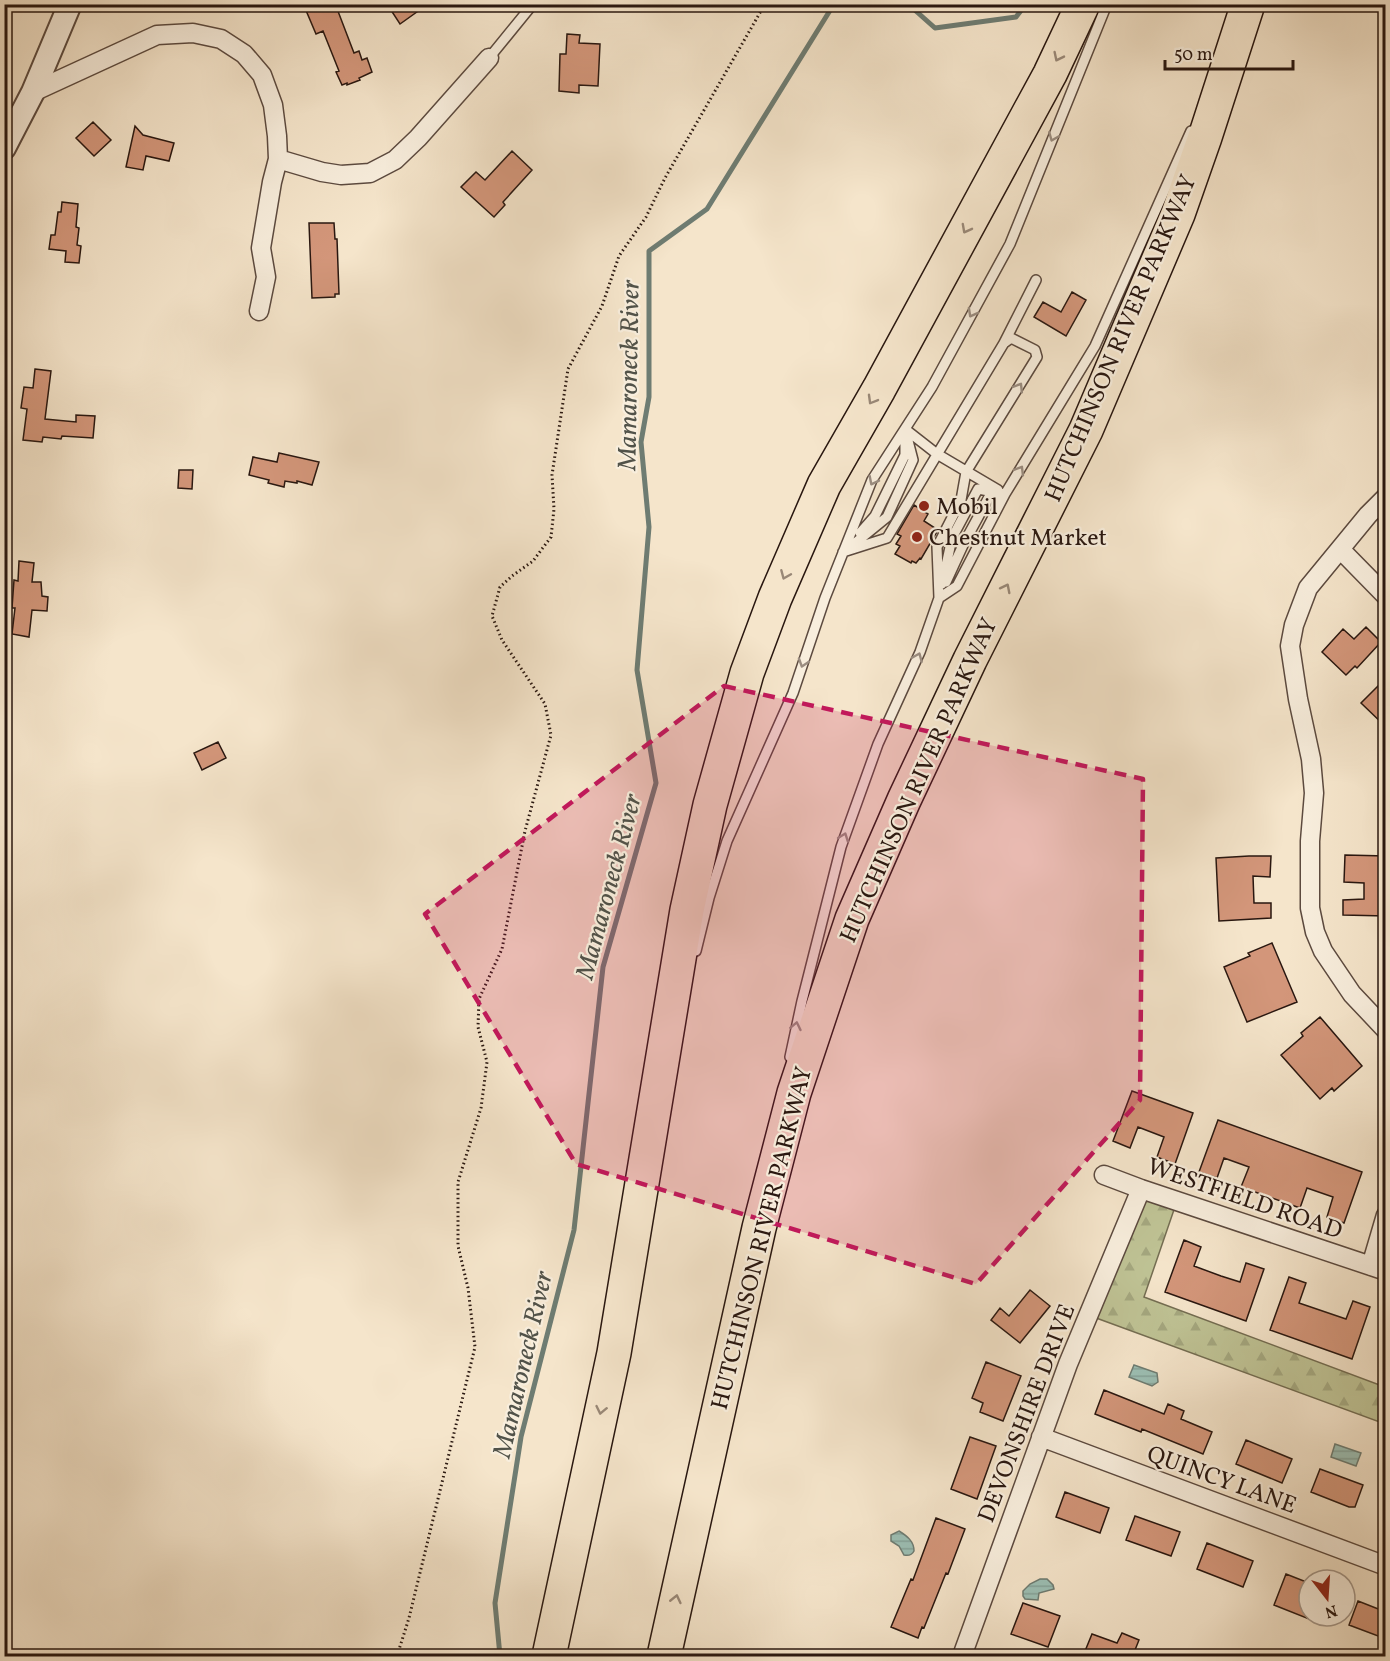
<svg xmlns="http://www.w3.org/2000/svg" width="1390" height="1661" viewBox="0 0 1390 1661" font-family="Vollkorn,serif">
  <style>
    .forest { fill: url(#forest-firs); stroke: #746d52; stroke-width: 1.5 }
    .water { fill: url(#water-rules); stroke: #6e7c72; stroke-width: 1.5 }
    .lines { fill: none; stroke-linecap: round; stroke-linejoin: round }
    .stream { stroke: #6e7c72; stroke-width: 5 }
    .building { fill: #d3967a; stroke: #291710; stroke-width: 1.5 }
    .service-casing { stroke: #5c4a3f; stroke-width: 12 }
    .minor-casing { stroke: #5c4a3f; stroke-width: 21 }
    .tertiary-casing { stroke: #5c4a3f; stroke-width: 26 }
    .motorway-casing { stroke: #291710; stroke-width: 36 }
    .path { stroke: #291710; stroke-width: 3; stroke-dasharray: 1.5 3; stroke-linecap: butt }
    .service { stroke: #f8eedd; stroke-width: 9 }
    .minor { stroke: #f8eedd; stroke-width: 18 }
    .tertiary { stroke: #f8eedd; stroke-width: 22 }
    .motorway { stroke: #f5e5cb; stroke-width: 33 }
    .oneway { stroke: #987 }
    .oneway2 { stroke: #9b8d81 }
    .marked { fill: #c2185b; fill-opacity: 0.2; stroke: #c2185b; stroke-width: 4.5; stroke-dasharray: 12 8; stroke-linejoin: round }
    .poi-dot { fill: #8f2418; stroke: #f8eedd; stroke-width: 2 }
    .labels { text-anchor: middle; stroke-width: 4.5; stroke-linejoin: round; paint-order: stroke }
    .street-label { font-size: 24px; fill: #291710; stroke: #f8eedd }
    .poi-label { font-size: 24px; fill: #291710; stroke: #f8eedd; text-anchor: start }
    .water-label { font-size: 26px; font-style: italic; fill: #515249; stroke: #f8eedd }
  </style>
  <defs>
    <pattern id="forest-firs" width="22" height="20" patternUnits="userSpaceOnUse" patternTransform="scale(1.5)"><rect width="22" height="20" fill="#bfc395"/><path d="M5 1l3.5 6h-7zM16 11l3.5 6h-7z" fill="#a4a77f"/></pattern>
    <pattern id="water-rules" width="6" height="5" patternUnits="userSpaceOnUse" patternTransform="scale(1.5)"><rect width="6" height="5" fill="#9cbfb4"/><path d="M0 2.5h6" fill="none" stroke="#86a39a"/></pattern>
  </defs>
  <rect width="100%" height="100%" fill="#f5e5cb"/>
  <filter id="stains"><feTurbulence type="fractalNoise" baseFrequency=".00333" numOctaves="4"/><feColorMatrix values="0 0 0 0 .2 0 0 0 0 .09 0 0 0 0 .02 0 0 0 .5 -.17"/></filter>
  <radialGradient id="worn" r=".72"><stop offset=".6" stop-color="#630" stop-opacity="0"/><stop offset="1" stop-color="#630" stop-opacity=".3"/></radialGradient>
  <!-- forest -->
  <path class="forest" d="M1141 1189 1177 1201 1144 1297 1385 1387V1424L1088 1315Z"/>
  <!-- water -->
  <path class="water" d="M1134 1365 1157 1373 1158 1382 1152 1386 1129 1377Z
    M1335 1444 1361 1453 1356 1466 1331 1457Z
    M899 1531C907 1536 914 1541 914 1551 912 1555 909 1556 904 1555L899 1546 891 1541V1535Z
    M1040 1579H1047L1053 1585 1054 1589 1039 1593 1038 1600 1025 1599 1023 1596V1591L1030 1584Z"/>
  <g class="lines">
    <!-- stream -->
    <path class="stream" d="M908 4 935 28 1016 17 1026 4
      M500 1656 495 1603 521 1437 574 1230 603 967 656 783 637 670 649 527 641 442 649 397V251L707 209 834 4"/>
  </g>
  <!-- building -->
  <path class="building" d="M313 4H325L327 10 336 6 354 53 359 51 362 60 367 58 372 72 359 78 360 80 347 85V83L342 85 336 72 339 71 323 31 316 34 305 8Z
    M387 4H428L400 24Z
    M567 34 580 35 579 43 600 44 598 86 579 85V93L559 91 560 54H566Z
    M93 122 111 140 94 156 76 138Z
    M135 126 143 135 174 143 169 161 146 156 143 170 126 167Z
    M512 151 532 170 503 202 505 205 494 217 461 187 476 172 485 180Z
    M62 202 78 204 76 227 79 228 77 245 81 246 79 263 65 262 66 251 49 249 51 235H55L58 212H61Z
    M309 223H334L335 239H337L339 294H335V297L312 298Z
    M1072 292 1086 300 1066 336 1034 317 1043 302 1061 312Z
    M35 369 51 371 45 419 76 422V415L95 416 93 438 62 436 61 439 43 437 42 442 23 440 27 409 21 408 24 387 33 388Z
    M279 453 319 462 312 485 297 481V483L285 481 284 487 268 483 269 480 249 475 253 457 277 462Z
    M179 470H193L192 489 178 488Z
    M914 505 928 514 924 521 938 530 921 559 920 558 916 563 912 561 911 563 895 554 900 546 896 544 901 536 897 534Z
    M19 561 34 563 32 582H41L42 596 48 597 47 611 32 610 29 637 12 634 15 608H12L14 580 18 581Z
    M1366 627 1381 642 1357 668 1355 666 1346 675 1322 652 1343 629 1354 639Z
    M1386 678V727L1361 703Z
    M218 742 226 758 202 770 194 753Z
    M1345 855 1386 856V916L1343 915V900L1364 899V883L1344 882Z
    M1249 856H1271L1270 877 1253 876 1254 903H1271V918L1219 921 1216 858Z
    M1272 943 1297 1002 1247 1022 1224 967 1250 956 1248 953Z
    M1320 1017 1362 1066 1334 1091 1332 1088 1320 1099 1281 1055 1303 1036 1301 1033Z
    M1132 1091 1193 1113 1175 1164 1157 1157 1164 1137 1138 1127 1130 1148 1113 1141Z
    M1218 1120 1362 1172 1344 1223 1327 1217 1333 1197 1307 1188 1300 1208 1241 1187 1249 1167 1224 1158 1217 1178 1199 1172Z
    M1184 1240 1201 1247 1194 1266 1221 1276 1240 1282 1246 1263 1264 1269 1246 1321 1165 1292Z
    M1289 1277 1306 1283 1299 1303 1346 1319 1353 1301 1370 1307 1352 1359 1270 1330Z
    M1030 1290 1050 1306 1020 1343 991 1320 1000 1308 1009 1316Z
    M986 1362 1021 1376 1003 1421 980 1412 983 1403 972 1398Z
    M1104 1390 1164 1414 1168 1404 1184 1411 1181 1419 1212 1432 1203 1454 1142 1429 1141 1432 1095 1414Z
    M970 1437 996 1446 977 1499 951 1489Z
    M1246 1440 1292 1459 1282 1483 1236 1464Z
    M1320 1469 1363 1485 1355 1507H1349L1311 1492Z
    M1065 1492 1109 1508 1100 1533 1056 1517Z
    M1135 1516 1180 1532 1171 1556 1126 1540Z
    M936 1518 965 1529 948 1574 946 1573 924 1628 922 1627 918 1638 891 1627 911 1579 913 1580Z
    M1207 1543 1253 1561 1243 1587 1197 1569Z
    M1286 1574 1309 1583V1619L1274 1605Z
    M1358 1601 1386 1612V1639L1349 1625Z
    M1023 1603 1060 1616 1048 1647 1011 1634Z
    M1122 1633 1139 1640 1135 1650 1148 1655V1656H1083L1092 1634 1117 1643Z"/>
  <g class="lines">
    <!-- service casing -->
    <g class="service-casing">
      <path id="service" d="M489 58 533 4
        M1004 343 1036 280
        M905 429 937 454 998 490
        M860 533 875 516 905 455V440
        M849 548 887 517 913 460 905 429
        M843 552 887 538 1004 343 1011 338 1035 350 1037 357 966 472 961 500 937 547 939 598
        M946 582 964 543 989 497 1000 495
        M942 584 952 538 978 489 1005 494
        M696 951 709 898 727 841 793 693 825 598 872 480 932 387 1010 244 1107 4
        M790 1057 802 1001 841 847 878 744 920 652 939 598 957 586 1005 494 1095 346 1191 131"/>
    </g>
    <!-- minor casing -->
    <g class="minor-casing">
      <path id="minor" d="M33 92 157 35 193 33 221 39 244 54 262 75 273 105 277 136 278 159 272 182 261 248 266 277 259 311
        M278 159 322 172 341 175 370 173 395 160 418 138 489 58
        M1386 497 1368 515 1308 588 1294 625 1290 646 1298 699 1311 759 1314 793 1310 841V908L1315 932 1323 951 1352 994 1386 1030
        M1340 549 1386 596
        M1104 1175 1141 1189 1386 1271
        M1371 1266 1386 1215
        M1041 1437 1386 1566
        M962 1656 1068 1364 1141 1189"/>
    </g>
    <!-- tertiary casing -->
    <g class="tertiary-casing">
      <path id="tertiary" d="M4 148 33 92 70 4"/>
    </g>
    <!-- motorway casing -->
    <g class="motorway-casing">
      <path id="motorway" d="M549 1656 614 1353 687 910 710 805 747 673 775 598 824 485 879 389 1050 74 1083 4
        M664 1656 759 1228 794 1093 852 919 904 800 970 660 1086 430 1178 214 1205 137 1248 4"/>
    </g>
    <!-- path -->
    <path class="path" d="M397 1656 409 1618 475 1347 468 1288 458 1246V1182L481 1108 487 1062 478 1027 479 999 502 949 525 831 551 735 545 704 502 640 492 616 500 587 512 576 533 561 551 537 554 509 552 475 568 369 602 306 619 256 646 217 665 178 765 4"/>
    <!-- service -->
    <use href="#service" class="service"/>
    <!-- minor -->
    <use href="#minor" class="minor"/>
    <!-- tertiary -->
    <use href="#tertiary" class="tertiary"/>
    <!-- motorway -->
    <use href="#motorway" class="motorway"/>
  </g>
  <!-- one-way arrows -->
  <defs><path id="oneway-chevron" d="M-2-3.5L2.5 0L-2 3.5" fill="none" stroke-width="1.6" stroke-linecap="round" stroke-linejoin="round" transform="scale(1.5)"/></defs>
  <g class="oneway">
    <use href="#oneway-chevron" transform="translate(1058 57) rotate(116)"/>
    <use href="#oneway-chevron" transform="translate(966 229) rotate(118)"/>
    <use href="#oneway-chevron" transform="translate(872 400) rotate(120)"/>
    <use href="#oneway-chevron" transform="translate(785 575) rotate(113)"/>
    <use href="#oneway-chevron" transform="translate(1006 588) rotate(-63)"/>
    <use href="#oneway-chevron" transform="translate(601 1410) rotate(102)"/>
    <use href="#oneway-chevron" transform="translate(676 1599) rotate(-77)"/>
  </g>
  <g class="oneway2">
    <use href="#oneway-chevron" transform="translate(1053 137) rotate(112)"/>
    <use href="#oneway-chevron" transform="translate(972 313) rotate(119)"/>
    <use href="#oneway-chevron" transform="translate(1019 387) rotate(-58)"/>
    <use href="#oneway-chevron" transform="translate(1020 470) rotate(-59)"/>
    <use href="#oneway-chevron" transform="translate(873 481) rotate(117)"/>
    <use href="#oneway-chevron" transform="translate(918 657) rotate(-67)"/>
    <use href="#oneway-chevron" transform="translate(803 663) rotate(108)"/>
    <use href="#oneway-chevron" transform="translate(844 837) rotate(-70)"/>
    <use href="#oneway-chevron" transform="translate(796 1026) rotate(-78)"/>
  </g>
  <!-- marked area -->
  <path class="marked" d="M724 686 1143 779 1140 1100 976 1284 576 1164 425 914Z"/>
  <!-- markers -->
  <g class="poi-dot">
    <circle cx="924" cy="506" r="6"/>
    <circle cx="917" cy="537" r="6"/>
  </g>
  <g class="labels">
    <!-- street labels -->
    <g class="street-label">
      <text transform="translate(1120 338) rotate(-67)" y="8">HUTCHINSON RIVER PARKWAY</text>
      <text transform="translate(918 780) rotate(-66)" y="8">HUTCHINSON RIVER PARKWAY</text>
      <text transform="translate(1245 1198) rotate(19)" y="8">WESTFIELD ROAD</text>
      <text transform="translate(761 1238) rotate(-76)" y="8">HUTCHINSON RIVER PARKWAY</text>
      <text transform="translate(1026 1413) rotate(-69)" y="8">DEVONSHIRE DRIVE</text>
      <text transform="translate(1222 1479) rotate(20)" y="8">QUINCY LANE</text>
    </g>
    <!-- poi labels -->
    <g class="poi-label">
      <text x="936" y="514">Mobil</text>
      <text x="929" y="545">Chestnut Market</text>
    </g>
    <!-- water labels -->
    <g class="water-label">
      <text transform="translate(628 375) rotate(-89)" y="9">Mamaroneck River</text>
      <text transform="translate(608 886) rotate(-75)" y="9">Mamaroneck River</text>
      <text transform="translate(522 1364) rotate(-77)" y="9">Mamaroneck River</text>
    </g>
  </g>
  <!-- margin -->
  <rect width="1390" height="1661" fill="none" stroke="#f5e5cb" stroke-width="24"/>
  <rect x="6" y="6" width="1378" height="1649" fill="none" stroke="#291710" stroke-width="3"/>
  <rect x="12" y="12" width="1366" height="1637" fill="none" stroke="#291710" stroke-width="1.5"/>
  <!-- north arrow -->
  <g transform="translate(1327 1598) rotate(163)"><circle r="28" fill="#f8eedd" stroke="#a5988b" stroke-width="1.5"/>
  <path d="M0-4.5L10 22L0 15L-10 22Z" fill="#8f2418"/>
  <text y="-9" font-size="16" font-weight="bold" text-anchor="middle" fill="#291710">N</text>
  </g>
  <!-- scale -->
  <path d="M1165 60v9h128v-9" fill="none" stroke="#291710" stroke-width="3"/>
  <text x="1174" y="60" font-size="18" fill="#291710" stroke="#f8eedd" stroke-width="4.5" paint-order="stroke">50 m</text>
  <rect width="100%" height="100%" filter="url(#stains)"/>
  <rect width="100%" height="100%" fill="url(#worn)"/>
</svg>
